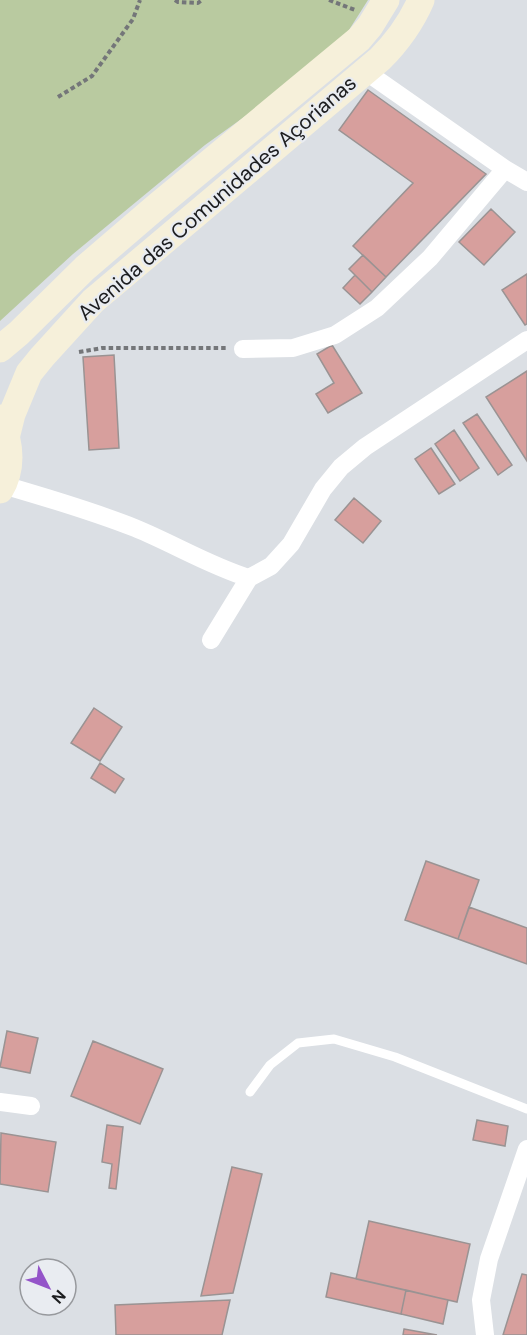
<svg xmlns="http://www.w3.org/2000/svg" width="527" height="1335" viewBox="0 0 527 1335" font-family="'DM Sans',sans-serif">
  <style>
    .green { fill: #b9caa0 }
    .building { fill: #d79f9d; stroke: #9a9393; stroke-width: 1.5 }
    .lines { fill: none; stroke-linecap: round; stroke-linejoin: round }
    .path { stroke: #747679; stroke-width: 4; stroke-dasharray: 4.5 3; stroke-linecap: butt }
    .lane { stroke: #fff; stroke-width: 9 }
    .street { stroke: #fff; stroke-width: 18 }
    .secondary { stroke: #f6f0da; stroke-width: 27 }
    .labels { text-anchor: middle; stroke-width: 4.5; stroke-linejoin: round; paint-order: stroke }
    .street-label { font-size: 21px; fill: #1c1d1f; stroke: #e9ecf1 }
  </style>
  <rect width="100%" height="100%" fill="#dbdfe4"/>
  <!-- green -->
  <path class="green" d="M0 0H368L335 52 205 145 73 254 0 321Z"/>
  <!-- building -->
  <path class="building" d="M368 90 486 174 386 277 353 246 413 183 339 130Z
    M491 209 515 232 484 265 459 242Z
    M363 255 386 277 372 292 349 269Z
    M527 274V324L525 325 502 290Z
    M355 275 372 292 360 304 343 288Z
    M332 345 362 393 328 413 316 394 334 383 317 354Z
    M114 355 119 448 89 450 83 357Z
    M527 371V461L486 397Z
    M477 414 512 465 498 475 463 423Z
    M454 430 479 468 460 481 435 444Z
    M431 448 455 484 439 494 415 459Z
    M354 498 381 521 363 543 335 520Z
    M94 708 122 727 100 761 71 743Z
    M100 763 124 779 115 793 91 778Z
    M426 861 479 880 458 939 405 920Z
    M469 907 527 928V964L458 939Z
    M7 1031 38 1038 30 1073 0 1067Z
    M93 1041 163 1069 140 1124 71 1096Z
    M477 1120 508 1126 505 1146 473 1140Z
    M107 1125 123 1127 116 1189 109 1188 112 1164 102 1162Z
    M1 1133 56 1142 48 1192 0 1184Z
    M232 1167 262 1174 233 1293 201 1296Z
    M369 1221 470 1244 457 1302 356 1279Z
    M331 1273 406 1290 401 1314 326 1297Z
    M522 1274 527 1275V1335H503Z
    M406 1290 448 1300 443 1324 401 1314Z
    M230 1300 222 1335H116L115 1305Z
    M404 1329 437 1335H403Z"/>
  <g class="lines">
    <!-- path -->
    <path class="path" d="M175 0 178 2 198 3 202 0
      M329 0 355 10
      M58 97 92 76 133 19 140 0
      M79 352 102 348H228"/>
    <!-- lane -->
    <path class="lane" d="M250 1092 270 1065 298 1043 334 1039 395 1057 527 1109"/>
    <!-- street -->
    <path class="street" d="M365 71 505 169 527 182
      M243 349 293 348 335 335 377 308 430 258 505 169
      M3 485C48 498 92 511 135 528 174 544 210 566 249 578
      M211 640 249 578 271 566 291 544 323 489 341 467 365 447 527 340
      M0 1102 31 1106
      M485 1335 481 1300 489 1259 527 1149"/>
    <!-- secondary -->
    <path class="secondary" d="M0 349 19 333 85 268 156 207 359 39 370 26 386 0
      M0 418C10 442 14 467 0 490
      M7 434 12 414 29 373 42 357 93 301 380 59C398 41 411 23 421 0"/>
  </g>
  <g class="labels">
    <!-- street labels -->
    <g class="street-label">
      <text transform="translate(217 198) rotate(-41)" y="7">Avenida das Comunidades Açorianas</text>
    </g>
  </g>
  <!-- north arrow -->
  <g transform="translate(48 1287) rotate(132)"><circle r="28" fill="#e9ecf1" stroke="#97999d" stroke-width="1.5"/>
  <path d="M0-4.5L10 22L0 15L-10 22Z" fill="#9454c9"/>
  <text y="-9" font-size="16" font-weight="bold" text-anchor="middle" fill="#1c1d1f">N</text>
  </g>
</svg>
